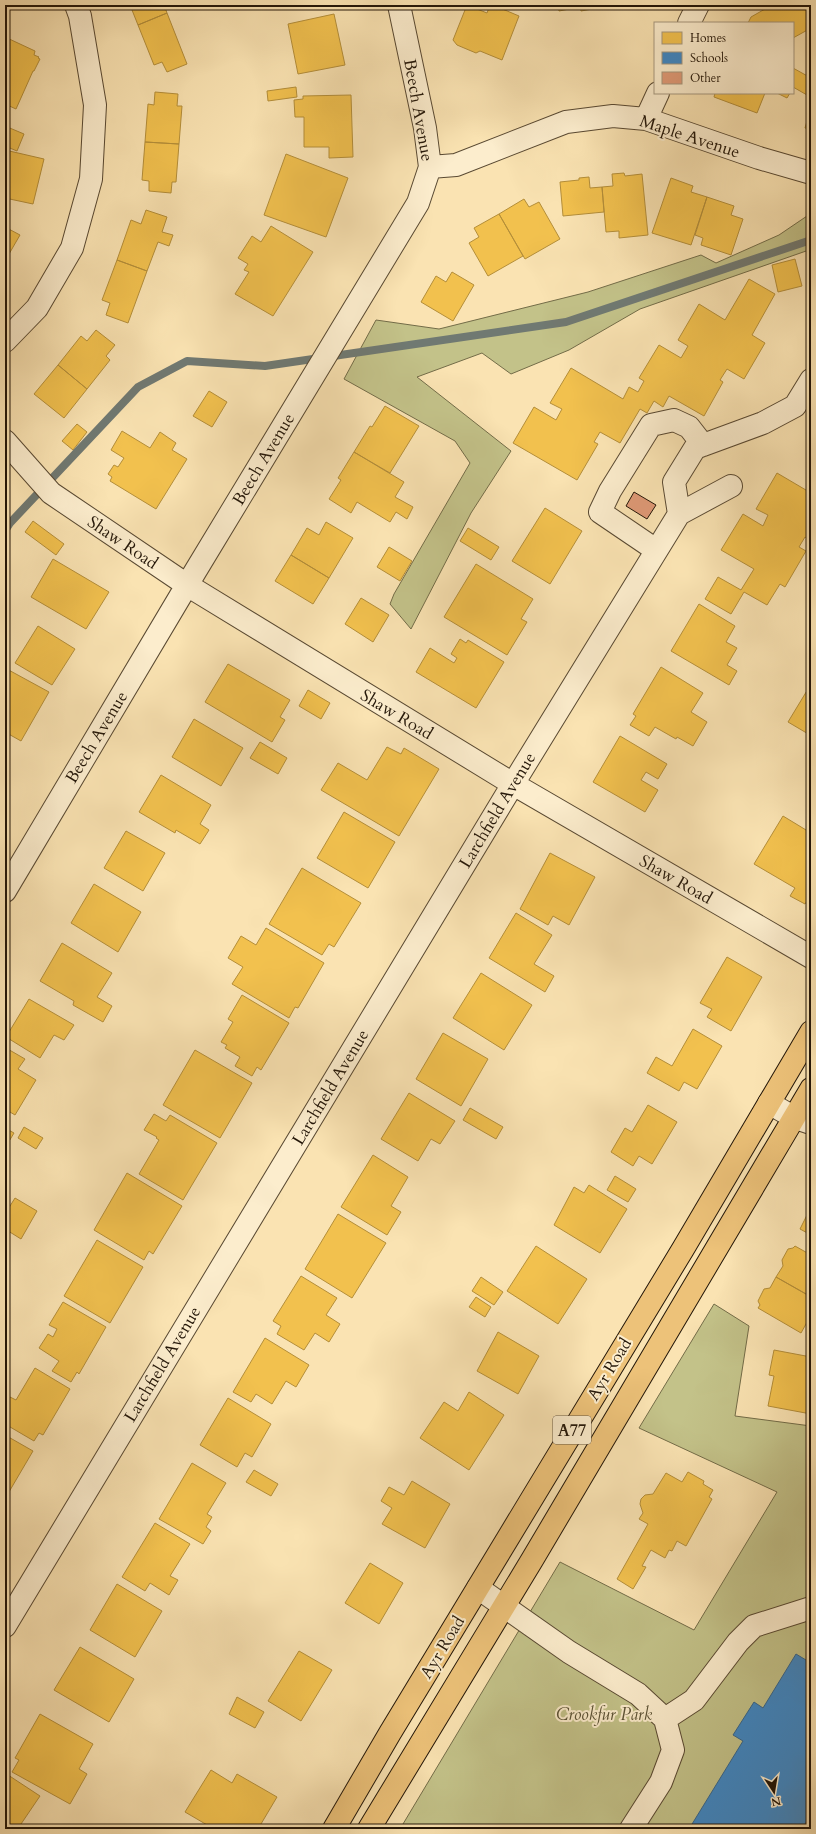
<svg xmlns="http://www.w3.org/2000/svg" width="816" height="1834" viewBox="0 0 816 1834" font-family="Cardo,serif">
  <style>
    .green { fill: #c3c289; stroke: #736c48 }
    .homes { fill: #f2c14e; stroke: #b48e39 }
    .schools { fill: #3f88c5; stroke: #37668c }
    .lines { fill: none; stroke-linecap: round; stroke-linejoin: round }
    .stream { stroke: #707972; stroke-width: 8 }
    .building { fill: #e09a77; stroke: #231608 }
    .minor-casing { stroke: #594932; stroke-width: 24 }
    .major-casing { stroke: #231608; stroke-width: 24 }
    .minor { stroke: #fcedcd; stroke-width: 22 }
    .major { stroke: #edc279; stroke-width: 22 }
    .labels { text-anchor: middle; stroke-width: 4; stroke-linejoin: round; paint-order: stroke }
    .shield { fill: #fcedcd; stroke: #645643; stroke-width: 1 }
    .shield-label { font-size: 16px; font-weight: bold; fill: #231608 }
    .street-label { font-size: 17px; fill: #231608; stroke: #fcedcd }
    .park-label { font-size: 17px; font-style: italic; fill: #5b5235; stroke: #fcedcd }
  </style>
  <rect width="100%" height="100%" fill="#fae3b2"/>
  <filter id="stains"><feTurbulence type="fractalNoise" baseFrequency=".005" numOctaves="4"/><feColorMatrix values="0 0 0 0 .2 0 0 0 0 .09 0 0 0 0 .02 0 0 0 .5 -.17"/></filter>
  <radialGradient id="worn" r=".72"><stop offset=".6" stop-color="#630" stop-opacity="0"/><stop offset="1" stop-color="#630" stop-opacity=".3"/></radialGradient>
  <!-- green -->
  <path class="green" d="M810 201 811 251 809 250 640 309 569 350 511 374 482 353 417 377 511 451 471 513 411 629 390 604 394 594 470 463 455 441 344 379 376 320 439 329 588 292 701 255 716 263 779 235 807 216Z
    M714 1304 749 1326 735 1416 811 1426V1829H400L560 1562 694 1630 777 1492 639 1428Z"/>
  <!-- homes -->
  <path class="homes" d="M130 5H164L167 13 138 25Z
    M467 5 487 13 490 5H493L519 16 502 60 480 51 476 53 457 45 453 40Z
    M558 5H603V7L581 11 580 7 559 11Z
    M772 5H811V28L793 38V23H748L751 17Z
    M167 13 187 64 167 72 162 62 154 65 138 25Z
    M334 14 345 65 298 74 288 24Z
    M5 37 35 51 34 55 39 57 38 58 40 59 34 71H33L16 109 5 104Z
    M793 68 811 78V87L807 95 793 87Z
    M296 87 297 97 268 101 267 91Z
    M155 92 178 94 177 106H182L179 144 145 142 148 104 154 105Z
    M715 93H765L757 113 714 97Z
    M777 93H790L787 98Z
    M351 95 353 157 329 158V147H304V117H295L294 100 303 99V96Z
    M811 107V129L805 128Z
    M5 126 24 134 17 151 5 146Z
    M145 142 179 144 176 182H172L171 193 149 191V181L142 180Z
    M5 150 44 159 33 204 5 198Z
    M286 154 348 178 326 237 264 215Z
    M624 173 625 176 642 174 648 235 619 238V231L606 232 602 187 613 186 612 174Z
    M589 177 590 188 602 187 604 212 563 216 560 182 579 180V178Z
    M671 178 693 186 691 192 707 197 691 245 652 233Z
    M707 197 734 206 731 215 743 219 731 255 701 245 703 238 695 235Z
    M524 199 529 207 539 202 560 239 525 259 499 214Z
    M146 210 167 217 162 232 173 235 169 246 158 242 147 271 117 260 131 220 141 224Z
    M499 214 523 256 488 276 469 243 479 237 474 228Z
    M271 226 313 252 273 316 235 294 249 272 244 270 248 264 238 258 252 236 261 242Z
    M5 227 20 235 5 261Z
    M795 259 802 286 778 292 772 265Z
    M117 260 147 271 128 323 106 315 110 303 102 300Z
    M452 272 474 285 453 321 421 302 436 276 446 282Z
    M749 279 775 294 752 335 765 343 744 379 727 369 720 380 723 382 704 416 669 396 663 407 654 401 647 413 640 409 620 443 600 432 594 442 598 444 577 480 513 443 534 407 556 420 562 409 550 403 571 368 623 399 629 387 638 392 644 381 639 378 659 345 681 358 688 346 678 340 699 304 725 320Z
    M96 330 115 345 106 356 110 360 87 389 58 365 81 336 87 341Z
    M58 365 87 389 64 418 34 394Z
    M209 391 227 402 212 427 193 416Z
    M385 406 419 426 390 473 354 452 370 426 372 427Z
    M77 424 87 432 73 450 62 441Z
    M122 431 150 448 160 432 176 443 172 450 187 459 156 509 110 481 112 477 108 474 114 465 118 467 124 458 111 450Z
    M354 452 404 482 395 497 413 507 407 519 396 512 390 522 357 502 351 513 329 499 341 480 338 478Z
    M777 473 811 493V541L805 537 799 547 806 551 785 587 780 584 767 605 744 592 731 614 705 599 718 577 741 590 754 569 721 550 743 514 763 526 768 515 756 509Z
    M545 508 582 531 550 584 512 561Z
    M33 521 64 544 56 555 25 532Z
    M326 522 353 538 329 578 291 555 307 528 319 535Z
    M468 528 499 547 491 560 460 541Z
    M389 547 412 561 400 581 377 567Z
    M291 555 329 578 313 604 275 581Z
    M53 559 109 592 86 629 31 597Z
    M476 564 533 599 521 619 527 622 507 655 444 617Z
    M361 598 389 615 373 642 345 624Z
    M699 604 735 626 726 642 737 648 727 665 737 671 729 685 671 651Z
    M38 626 75 649 52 685 15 663Z
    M460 639 466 643 468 640 504 662 476 708 416 672 430 648 454 663 457 658 451 654Z
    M228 664 290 700 280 717 285 720 272 742 205 702Z
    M661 667 703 693 691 712 707 722 693 746 677 737 676 739 655 727 649 736 630 725 636 716 633 714Z
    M5 668 49 692 21 741 5 732Z
    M811 684V733L810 735 788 722Z
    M308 690 330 703 321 719 299 706Z
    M194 719 243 748 221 786 172 757Z
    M620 736 667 764 658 779 646 772 641 780 658 790 645 812 593 782Z
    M260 742 287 758 278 774 250 758Z
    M387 747 401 754 404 748 439 769 399 836 321 790 338 763 367 780Z
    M161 775 211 805 200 824 209 830 200 844 176 830 175 833 139 812Z
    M344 812 395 842 368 888 317 858Z
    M783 816 811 833V895L805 904 790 896 795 888 754 864Z
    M126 831 165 853 143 891 104 868Z
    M550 853 595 877 569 925 553 916 548 925 520 909Z
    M302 868 361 903 334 947 329 944 322 955 269 924Z
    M94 884 141 912 118 952 71 923Z
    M516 913 552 935 534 964 554 976 545 992 489 958Z
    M266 928 324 963 298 1008 295 1007 289 1018 232 984 243 967 228 958 241 936 256 945Z
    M62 943 112 973 97 997 112 1006 103 1022 73 1005 74 1001 40 981Z
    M727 957 762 977 731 1031 707 1017 712 1009 700 1003Z
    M481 973 532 1005 504 1050 453 1018Z
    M242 995 289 1023 261 1070 257 1067 252 1076 235 1066 240 1057 225 1048 227 1045 221 1042 233 1022 228 1019Z
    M29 999 74 1025 64 1040 54 1035 40 1058 6 1037Z
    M693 1029 722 1046 697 1089 684 1082 679 1091 647 1073 656 1057 672 1066Z
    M443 1033 488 1059 461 1106 416 1079Z
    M6 1048 25 1059 18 1069 36 1080 15 1115 5 1109Z
    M195 1050 252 1083 220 1138 163 1105Z
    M409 1093 455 1121 440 1144 431 1139 418 1161 381 1139Z
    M648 1105 677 1122 652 1164 639 1156 633 1166 611 1152 625 1128 632 1132Z
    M470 1108 503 1127 496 1139 463 1120Z
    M154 1114 166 1121 170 1115 217 1143 183 1200 139 1174 159 1140 156 1138 157 1137 144 1130Z
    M24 1127 43 1138 36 1149 18 1138Z
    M5 1128 14 1133 5 1148Z
    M373 1155 408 1177 391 1206 401 1212 387 1235 341 1207Z
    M127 1173 182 1206 153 1254 149 1251 144 1260 94 1230Z
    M615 1176 636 1189 628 1202 607 1190Z
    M589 1185 627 1209 600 1253 554 1225 574 1187 584 1193Z
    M15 1198 37 1211 21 1239 5 1229V1214Z
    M809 1211H811V1235L800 1229Z
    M338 1214 386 1243 352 1298 305 1269Z
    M97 1240 143 1267 110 1323 64 1296Z
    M536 1246 587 1279 558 1324 507 1291Z
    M795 1246 811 1255V1290L808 1295 776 1277 783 1266 782 1260 788 1249 793 1248Z
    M301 1276 337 1298 326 1315 340 1324 329 1342 315 1333 304 1350 277 1334 281 1326 273 1321Z
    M481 1277 503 1292 494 1305 472 1291Z
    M776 1277 811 1297V1315L801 1333 758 1308 760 1305 758 1301 764 1289 770 1288Z
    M476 1297 491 1307 485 1317 469 1307Z
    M63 1302 106 1327 79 1374 77 1372 71 1382 52 1371 59 1361 39 1348 48 1334 53 1337 57 1329 49 1325Z
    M498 1332 539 1356 518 1394 477 1371Z
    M265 1338 309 1365 296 1387 286 1381 272 1404 256 1394 251 1402 233 1392Z
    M774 1350 811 1357V1414L768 1406 774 1376 769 1375Z
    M35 1368 70 1389 43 1435 39 1433 34 1441 5 1424V1405L10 1397 16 1400Z
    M469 1392 504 1415 469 1470 420 1438 444 1402 458 1411Z
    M228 1398 271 1424 252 1457 245 1453 237 1467 200 1445Z
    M5 1435 33 1451 6 1497H5Z
    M192 1463 226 1483 207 1514 212 1517 206 1527 211 1531 203 1544 159 1519Z
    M254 1470 278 1484 271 1496 246 1482Z
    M688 1472 704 1481 703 1484 713 1490 709 1497 712 1499 686 1546 677 1541 672 1551 669 1550 665 1558 651 1550 642 1566 646 1567 633 1589 617 1579 648 1524 639 1519 643 1513 640 1504 641 1499 645 1495 653 1494 666 1473 682 1482Z
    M412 1481 450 1504 425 1548 382 1524 392 1508 381 1501 389 1487 404 1495Z
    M155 1523 190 1544 170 1576 178 1580 169 1595 150 1583 145 1591 122 1577Z
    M370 1563 403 1583 379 1624 345 1603Z
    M117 1584 162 1611 135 1657 90 1630Z
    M80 1647 134 1679 109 1722 54 1690Z
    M299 1651 332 1670 301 1721 268 1701Z
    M237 1697 264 1712 255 1728 229 1714Z
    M40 1714 93 1744 79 1769 87 1774 70 1804 12 1772 19 1760 15 1758Z
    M211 1770 232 1783 237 1774 277 1797 258 1829H214L185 1812Z
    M5 1773 40 1796 21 1824 28 1829H5Z"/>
  <!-- schools -->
  <path class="schools" d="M796 1654 811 1663V1814L802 1829H689L743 1741 733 1735 754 1702 763 1708Z"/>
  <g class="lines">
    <!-- stream -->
    <path class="stream" d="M5 531 10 523 138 387 187 361 265 366 566 322 811 240"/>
  </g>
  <!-- building -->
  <path class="building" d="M634 492 656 505 647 519 626 506Z"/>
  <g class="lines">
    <!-- minor casing -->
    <g class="minor-casing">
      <path id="minor" d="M689 23 698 5
        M646 119 658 93
        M430 167 456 165 566 122 613 116 646 119 759 158 811 173
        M5 341 37 308 72 248 91 179 95 105 80 16 76 5
        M5 441 51 493 187 585 513 784 811 957
        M679 514 731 486
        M656 550 600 512 610 491 651 425 674 420 689 427 703 445
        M5 891 187 585 418 203 430 167 425 128 399 5
        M769 1103 793 1117 811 1123
        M478 1588 569 1652 638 1694 665 1719 673 1750 661 1782 631 1829
        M5 1626 513 784 679 514 674 482 695 448 763 423 795 406 811 380
        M665 1719 694 1700 738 1642 754 1626 811 1608"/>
    </g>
    <!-- major casing -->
    <g class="major-casing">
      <path id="major" d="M334 1829 390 1733 683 1249 811 1032
        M369 1829 532 1560 811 1089"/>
    </g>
    <!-- minor -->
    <use href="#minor" class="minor"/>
    <!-- major -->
    <use href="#major" class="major"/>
  </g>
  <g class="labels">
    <!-- shield labels -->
    <rect class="shield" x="553" y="1416" width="38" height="28" rx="3"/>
    <g class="shield-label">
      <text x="572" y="1436">A77</text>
    </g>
    <!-- street labels -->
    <g class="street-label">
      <text transform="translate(419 110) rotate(80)" y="6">Beech Avenue</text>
      <text transform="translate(690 136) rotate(18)" y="6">Maple Avenue</text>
      <text transform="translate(263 459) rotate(-59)" y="6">Beech Avenue</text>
      <text transform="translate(123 542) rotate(34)" y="6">Shaw Road</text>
      <text transform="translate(397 714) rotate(31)" y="6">Shaw Road</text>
      <text transform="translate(96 737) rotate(-59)" y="6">Beech Avenue</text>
      <text transform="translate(497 810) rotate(-59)" y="6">Larchfield Avenue</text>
      <text transform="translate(676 879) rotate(30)" y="6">Shaw Road</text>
      <text transform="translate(330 1087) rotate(-59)" y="6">Larchfield Avenue</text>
      <text transform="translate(162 1364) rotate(-59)" y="6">Larchfield Avenue</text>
      <text transform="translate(609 1369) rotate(-59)" y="6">Ayr Road</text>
      <text transform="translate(442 1647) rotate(-59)" y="6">Ayr Road</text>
    </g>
    <!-- park labels -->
    <g class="park-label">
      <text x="604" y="1720">Crookfur Park</text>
    </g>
  </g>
  <!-- margin -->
  <rect width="816" height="1834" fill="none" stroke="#fae3b2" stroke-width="20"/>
  <rect x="6" y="6" width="804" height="1822" fill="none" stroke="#231608" stroke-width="2"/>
  <rect x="10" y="10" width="796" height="1814" fill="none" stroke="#231608"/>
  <!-- legend -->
  <rect x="654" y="22" width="140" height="72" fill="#fcedcd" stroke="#a5977e"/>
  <rect x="662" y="32" width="20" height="12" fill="#f2c14e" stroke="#a5977e"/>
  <text x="690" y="42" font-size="12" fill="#231608">Homes</text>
  <rect x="662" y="52" width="20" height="12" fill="#3f88c5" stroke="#a5977e"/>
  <text x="690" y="62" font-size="12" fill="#231608">Schools</text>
  <rect x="662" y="72" width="20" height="12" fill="#e09a77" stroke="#a5977e"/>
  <text x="690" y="82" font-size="12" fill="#231608">Other</text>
  <!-- north arrow -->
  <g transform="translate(774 1792) rotate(168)" stroke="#fcedcd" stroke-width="3" paint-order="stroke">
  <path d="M0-3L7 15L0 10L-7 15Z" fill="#231608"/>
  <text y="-6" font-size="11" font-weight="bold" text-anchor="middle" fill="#231608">N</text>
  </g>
  <rect width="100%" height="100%" filter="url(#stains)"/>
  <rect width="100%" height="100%" fill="url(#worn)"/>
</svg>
